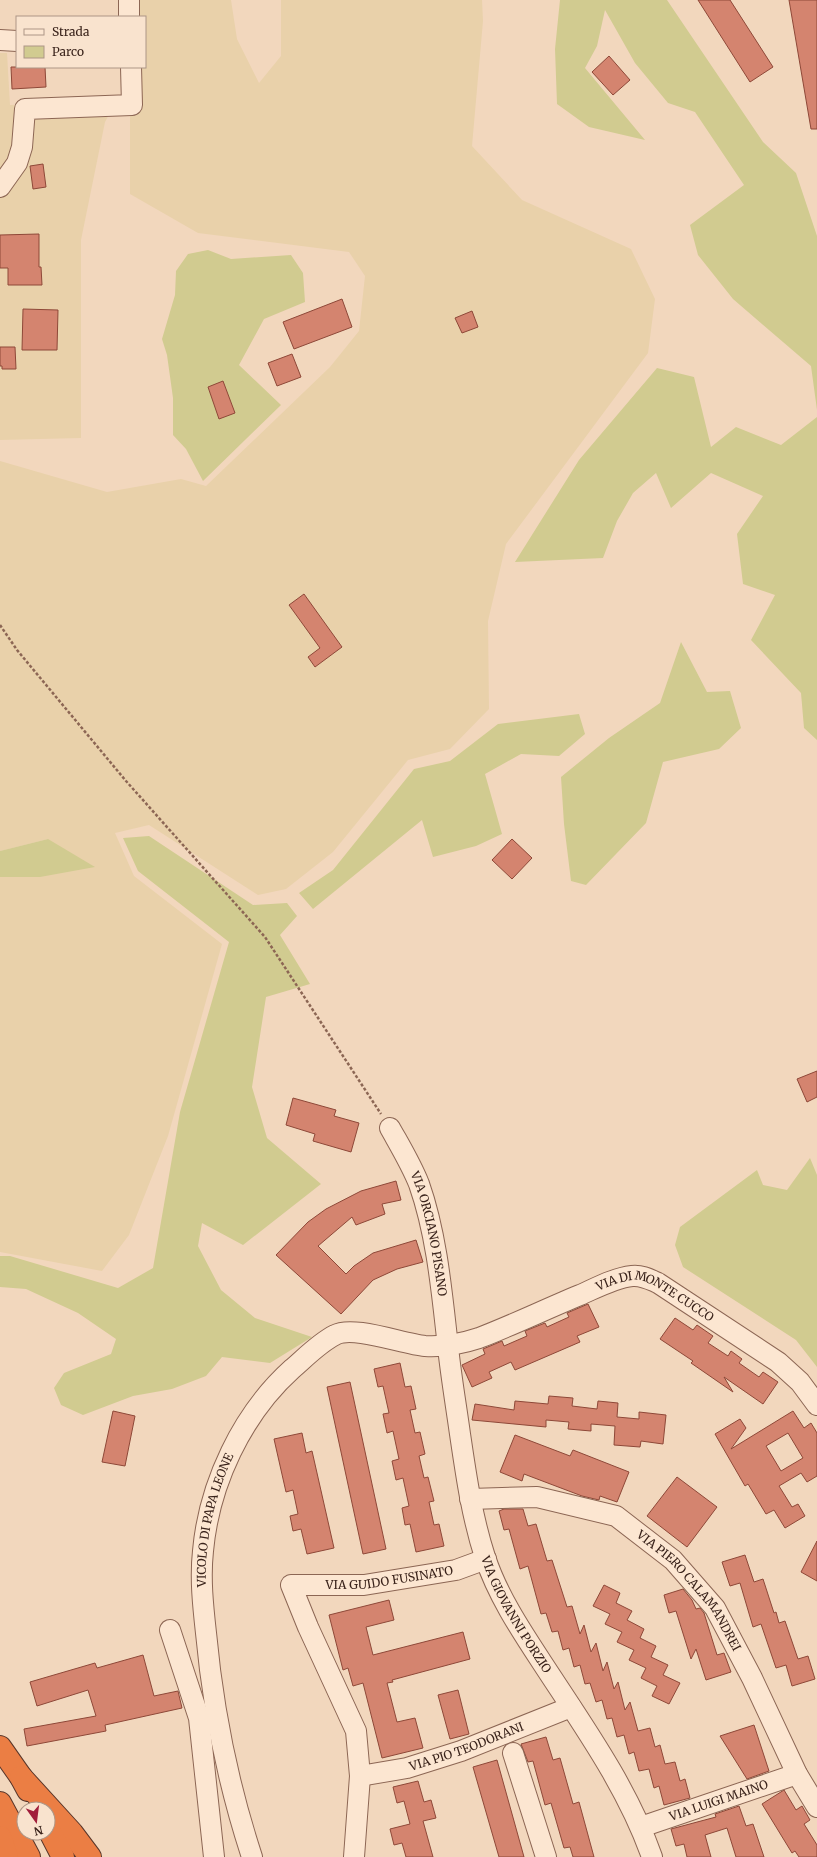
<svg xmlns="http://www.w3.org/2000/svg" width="817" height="1857" font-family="Merriweather,serif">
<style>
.farmland{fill:#e9d1aa;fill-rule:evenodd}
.green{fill:#d1cb90}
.building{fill:#d4846f;stroke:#8e4838;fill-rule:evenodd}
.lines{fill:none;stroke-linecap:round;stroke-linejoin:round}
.minor-casing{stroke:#8c6654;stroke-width:22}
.highway-casing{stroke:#59362a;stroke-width:24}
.path{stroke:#8c6654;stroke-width:2.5;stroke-dasharray:3 2;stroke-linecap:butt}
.minor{stroke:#fce6d1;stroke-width:20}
.highway{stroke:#eb7e44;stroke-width:22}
.labels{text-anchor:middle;stroke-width:4;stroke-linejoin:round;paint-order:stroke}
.street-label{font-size:12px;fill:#3a231b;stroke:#f9e3ce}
</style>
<rect width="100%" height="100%" fill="#f2d7bd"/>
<g class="farmland">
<path d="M 130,0 L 231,0 L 237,39 L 259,83 L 281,56 L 281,0 L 482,0 L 483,21 L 472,146 L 522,200 L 631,249 L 655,299 L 648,353 L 506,544 L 488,621 L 489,709 L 450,749 L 408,760 L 333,852 L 286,889 L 258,895 L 149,825 L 115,833 L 134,876 L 222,944 L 168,1136 L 129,1235 L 102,1271 L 0,1252 L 0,877 L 40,877 L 48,839 L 0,851 L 0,461 L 107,492 L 181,479 L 206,486 L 330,367 L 359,331 L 365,276 L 349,252 L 198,233 L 130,194 L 130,67 L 145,67 L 145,17 L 130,17 ZM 304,594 L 342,647 L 315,667 L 308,657 L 320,648 L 289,605 Z"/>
<path d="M 0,53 L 7,53 L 10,105 L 116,101 L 105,122 L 81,240 L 81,438 L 0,440 Z"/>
</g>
<g class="green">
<path d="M 560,0 L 667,0 L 763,142 L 796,173 L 817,236 L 817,410 L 811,366 L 733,299 L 698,255 L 690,225 L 744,185 L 695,112 L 668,103 L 635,63 L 605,10 L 597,46 L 585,68 L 645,140 L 589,127 L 557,104 L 555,49 Z"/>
<path d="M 208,250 L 231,259 L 291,255 L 303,273 L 305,302 L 264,319 L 239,365 L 281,405 L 203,481 L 186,449 L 173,435 L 173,398 L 167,355 L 162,339 L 175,295 L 176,271 L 188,254 Z"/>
<path d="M 657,368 L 694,377 L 711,447 L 736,427 L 781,445 L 817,417 L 817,740 L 804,728 L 801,693 L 751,640 L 775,595 L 743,584 L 737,534 L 763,496 L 711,473 L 671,508 L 656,473 L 633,493 L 617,521 L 603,558 L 515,562 L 579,460 Z"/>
<path d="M 681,642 L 707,692 L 730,691 L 741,728 L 719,749 L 663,762 L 646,823 L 586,885 L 571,881 L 564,824 L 561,777 L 609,738 L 660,703 Z"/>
<path d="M 579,714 L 585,734 L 559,756 L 521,754 L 485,774 L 502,834 L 476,846 L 433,857 L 422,820 L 313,909 L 299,893 L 333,870 L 414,769 L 450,761 L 498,724 Z"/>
<path d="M 149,836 L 253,905 L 287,903 L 297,916 L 280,935 L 310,984 L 266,997 L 252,1087 L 267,1138 L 321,1184 L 243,1245 L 202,1223 L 198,1246 L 221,1290 L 255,1318 L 312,1337 L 270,1363 L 222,1357 L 206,1376 L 172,1389 L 133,1396 L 83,1415 L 61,1405 L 54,1388 L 64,1373 L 111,1354 L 116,1339 L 78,1313 L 26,1289 L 0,1287 L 0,1256 L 10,1256 L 118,1288 L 153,1268 L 180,1112 L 229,942 L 138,871 L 123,838 Z"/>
<path d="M 48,839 L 95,867 L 40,877 L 0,877 L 0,851 Z"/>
<path d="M 810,1158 L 817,1175 L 817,1367 L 796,1340 L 683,1267 L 675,1245 L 680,1227 L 757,1170 L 763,1185 L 787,1190 Z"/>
</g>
<g class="building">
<path d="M 698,0 L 730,0 L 773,67 L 750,82 Z"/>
<path d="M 789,0 L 817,0 L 817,129 L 811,129 Z"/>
<path d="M 609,56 L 630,80 L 613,95 L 592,72 Z"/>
<path d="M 11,67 L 45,67 L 46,87 L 12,89 Z"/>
<path d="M 43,164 L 46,187 L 33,189 L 30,166 Z"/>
<path d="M 39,234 L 39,267 L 41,267 L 42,285 L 8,285 L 8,268 L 0,268 L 0,235 Z"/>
<path d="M 342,299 L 352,327 L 294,349 L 283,322 Z"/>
<path d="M 23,309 L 58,310 L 57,350 L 22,350 Z"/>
<path d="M 472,311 L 478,327 L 462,333 L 455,318 Z"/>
<path d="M 0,347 L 15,347 L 16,369 L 2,369 L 2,366 L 0,366 Z"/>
<path d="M 292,354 L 301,377 L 277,386 L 268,363 Z"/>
<path d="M 223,381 L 235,413 L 219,419 L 208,387 Z"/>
<path d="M 304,594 L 342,647 L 315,667 L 308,657 L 320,648 L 289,605 Z"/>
<path d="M 512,839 L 532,858 L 512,879 L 492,860 Z"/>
<path d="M 817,1071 L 817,1097 L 807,1102 L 797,1079 Z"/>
<path d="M 293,1098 L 336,1110 L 334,1116 L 359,1123 L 351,1152 L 313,1141 L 315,1134 L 286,1125 Z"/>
<path d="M 396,1181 L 401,1200 L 382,1204 L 385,1214 L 356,1225 L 352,1217 L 318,1246 L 346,1274 L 354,1266 L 373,1253 L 416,1240 L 423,1262 L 397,1269 L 373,1280 L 341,1314 L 276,1255 L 308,1222 L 326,1209 L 361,1191 Z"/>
<path d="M 588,1304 L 599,1327 L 577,1336 L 580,1342 L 515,1370 L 511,1362 L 489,1372 L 492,1378 L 472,1387 L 462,1365 L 485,1354 L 483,1349 L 502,1341 L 504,1346 L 527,1336 L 525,1331 L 545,1323 L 547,1327 L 569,1317 L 567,1313 Z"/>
<path d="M 675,1318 L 693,1330 L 697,1325 L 713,1336 L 708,1343 L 728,1356 L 731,1351 L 742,1359 L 739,1363 L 759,1377 L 763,1372 L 778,1382 L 763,1404 L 724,1377 L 733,1392 L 691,1363 L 693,1361 L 660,1339 Z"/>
<path d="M 400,1363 L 405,1387 L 411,1386 L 416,1409 L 410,1410 L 415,1433 L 420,1432 L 425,1454 L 419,1456 L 424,1478 L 428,1477 L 434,1501 L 429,1502 L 434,1525 L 439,1524 L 444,1546 L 416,1552 L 410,1524 L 405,1525 L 402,1508 L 409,1506 L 403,1478 L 396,1480 L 392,1461 L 399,1459 L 393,1431 L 387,1433 L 383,1414 L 389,1413 L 383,1386 L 378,1387 L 374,1369 Z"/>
<path d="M 350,1382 L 386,1549 L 363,1554 L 327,1387 Z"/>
<path d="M 549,1396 L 573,1398 L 572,1406 L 597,1409 L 598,1401 L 618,1403 L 617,1417 L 639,1419 L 639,1412 L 666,1415 L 663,1444 L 641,1441 L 640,1447 L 614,1445 L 615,1426 L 591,1424 L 591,1431 L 568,1429 L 569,1422 L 546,1420 L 546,1427 L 472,1420 L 475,1404 L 514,1410 L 515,1401 L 548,1404 Z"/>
<path d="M 113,1411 L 135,1416 L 125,1466 L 102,1462 Z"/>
<path d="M 793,1411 L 804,1428 L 811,1423 L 817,1433 L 817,1476 L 807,1482 L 801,1473 L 779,1486 L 792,1507 L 798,1504 L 805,1516 L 785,1528 L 774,1510 L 766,1514 L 748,1484 L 745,1486 L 715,1434 L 740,1419 L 746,1428 L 731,1449 ZM 788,1433 L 803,1458 L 781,1471 L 766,1446 Z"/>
<path d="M 302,1433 L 306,1453 L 312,1451 L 334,1548 L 307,1554 L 301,1529 L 293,1531 L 290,1516 L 298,1514 L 293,1490 L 286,1492 L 274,1439 Z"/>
<path d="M 515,1435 L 570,1456 L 573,1450 L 629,1472 L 617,1502 L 600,1496 L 599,1500 L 582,1496 L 524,1474 L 522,1481 L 500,1472 Z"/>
<path d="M 677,1477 L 717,1507 L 687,1547 L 647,1516 Z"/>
<path d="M 504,1509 L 523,1509 L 528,1526 L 536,1524 L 547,1561 L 552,1560 L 567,1607 L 572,1606 L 580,1634 L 584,1625 L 591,1652 L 596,1643 L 603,1671 L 607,1662 L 614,1689 L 618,1682 L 625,1710 L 630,1702 L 638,1731 L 650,1728 L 655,1747 L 660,1745 L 665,1764 L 675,1762 L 680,1781 L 685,1779 L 690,1798 L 664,1805 L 659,1786 L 654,1788 L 649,1769 L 639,1771 L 634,1752 L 629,1754 L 624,1735 L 617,1737 L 612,1718 L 607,1719 L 602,1700 L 596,1702 L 590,1683 L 585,1684 L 580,1665 L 574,1667 L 569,1648 L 563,1650 L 558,1631 L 552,1632 L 546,1613 L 541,1614 L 528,1566 L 520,1569 L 509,1529 L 504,1530 L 499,1511 Z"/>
<path d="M 817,1541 L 817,1581 L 801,1572 Z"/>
<path d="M 745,1555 L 754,1582 L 763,1579 L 774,1613 L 776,1612 L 779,1623 L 785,1621 L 798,1659 L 808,1656 L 815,1679 L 792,1686 L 786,1665 L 776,1668 L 761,1624 L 753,1627 L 740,1583 L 730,1586 L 722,1562 Z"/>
<path d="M 604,1585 L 620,1593 L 616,1603 L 632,1611 L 627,1620 L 644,1629 L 640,1638 L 656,1646 L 651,1657 L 668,1665 L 663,1675 L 680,1683 L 669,1704 L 652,1696 L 657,1686 L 641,1678 L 646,1668 L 629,1660 L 634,1650 L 617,1642 L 622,1632 L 605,1624 L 610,1614 L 593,1606 Z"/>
<path d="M 683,1589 L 692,1600 L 696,1609 L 700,1608 L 704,1613 L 717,1655 L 724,1653 L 731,1672 L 706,1680 L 696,1649 L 691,1659 L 676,1611 L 669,1613 L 664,1595 Z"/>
<path d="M 389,1600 L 394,1620 L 366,1627 L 373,1655 L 463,1632 L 470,1659 L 392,1680 L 393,1682 L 387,1683 L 397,1722 L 415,1718 L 423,1748 L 382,1758 L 363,1683 L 353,1686 L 348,1668 L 343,1670 L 329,1615 Z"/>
<path d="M 143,1655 L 154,1696 L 178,1691 L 182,1708 L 105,1725 L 106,1731 L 27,1746 L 24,1729 L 96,1716 L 88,1690 L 37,1706 L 30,1682 L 95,1663 L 97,1668 Z"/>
<path d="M 458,1690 L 469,1734 L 450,1739 L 438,1695 Z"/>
<path d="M 754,1725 L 769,1771 L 747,1779 L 720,1736 Z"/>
<path d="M 546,1737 L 553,1760 L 560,1758 L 573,1804 L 579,1802 L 594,1857 L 573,1857 L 570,1847 L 564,1848 L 551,1803 L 545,1805 L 533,1761 L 528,1762 L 521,1744 Z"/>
<path d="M 497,1760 L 524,1857 L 499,1857 L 473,1767 Z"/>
<path d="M 418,1781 L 424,1802 L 431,1800 L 436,1818 L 423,1821 L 433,1857 L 406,1857 L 402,1843 L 394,1845 L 390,1829 L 410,1824 L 404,1801 L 397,1803 L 393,1787 Z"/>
<path d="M 784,1790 L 796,1810 L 802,1806 L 810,1820 L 804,1824 L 817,1845 L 817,1857 L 799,1857 L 795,1851 L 792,1853 L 762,1804 Z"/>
<path d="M 739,1806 L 746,1826 L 753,1824 L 764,1857 L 736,1857 L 727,1828 L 705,1835 L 711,1857 L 687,1857 L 684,1844 L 676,1846 L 671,1829 L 716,1817 L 715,1814 Z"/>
</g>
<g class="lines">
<defs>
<g id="minor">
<path d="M 129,17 L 129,0"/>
<path d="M 0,40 L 17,41"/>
<path d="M 0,187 L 17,163 L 22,147 L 25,109 L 132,105 L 131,67"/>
<path id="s1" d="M 390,1128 C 400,1146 411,1164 419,1184 C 437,1235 442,1294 448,1347 C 451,1376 456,1405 460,1434 C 466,1475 472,1517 485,1557 C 497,1594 520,1629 541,1661 C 582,1724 627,1786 652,1857"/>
<path id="s2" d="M 470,1499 L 537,1497 L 616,1516 L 673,1560 L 715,1608 L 752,1678 L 797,1774 L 817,1807"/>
<path d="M 170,1630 L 199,1718 L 214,1857"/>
<path d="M 513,1753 L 546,1857"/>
<path id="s3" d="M 360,1776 L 407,1768 L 461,1751 L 571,1707"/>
<path id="s4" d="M 641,1827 L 797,1774"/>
<path id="s5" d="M 252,1857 C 228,1784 213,1709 206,1633 C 203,1606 200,1578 203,1551 C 209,1484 242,1414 292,1369 C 305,1358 319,1343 335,1335 C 353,1325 403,1344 425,1346 C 444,1347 461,1344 479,1338 C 513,1325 546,1309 580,1295 C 596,1288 614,1278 632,1276 C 642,1275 649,1279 658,1283 L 778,1362 L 800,1382 L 817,1405"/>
<path id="s6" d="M 354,1857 L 360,1776 L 356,1731 L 308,1627 L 291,1585 L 364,1585 L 456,1570 L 486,1559"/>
</g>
<g id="highway">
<path d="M 0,1747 L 21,1777 L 28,1790"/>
<path d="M 21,1777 L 72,1833 L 90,1857"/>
<path d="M 0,1803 L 29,1857"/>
<path d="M 48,1828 L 63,1857"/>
<path d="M 0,1837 L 7,1857"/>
</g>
</defs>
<use href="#minor" class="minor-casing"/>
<use href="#highway" class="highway-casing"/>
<path class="path" d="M 0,625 L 17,650 L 126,781 L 265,937 L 381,1114"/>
<use href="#minor" class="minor"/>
<use href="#highway" class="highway"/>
</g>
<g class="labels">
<g class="street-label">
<text dy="4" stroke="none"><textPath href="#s1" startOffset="114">VIA ORCIANO PISANO</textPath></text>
<text dy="4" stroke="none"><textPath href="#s5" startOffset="913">VIA DI MONTE CUCCO</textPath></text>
<text dy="4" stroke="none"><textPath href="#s5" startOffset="344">VICOLO DI PAPA LEONE</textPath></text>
<text dy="4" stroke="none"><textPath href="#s6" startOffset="385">VIA GUIDO FUSINATO</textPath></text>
<text dy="4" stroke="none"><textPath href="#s2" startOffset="254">VIA PIERO CALAMANDREI</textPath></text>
<text dy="4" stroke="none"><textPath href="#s1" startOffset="508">VIA GIOVANNI PORZIO</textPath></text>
<text dy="4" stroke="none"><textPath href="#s3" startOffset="111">VIA PIO TEODORANI</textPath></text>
<text dy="4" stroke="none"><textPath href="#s4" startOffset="82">VIA LUIGI MAINO</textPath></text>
</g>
</g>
<rect x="16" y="16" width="130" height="52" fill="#f9e3ce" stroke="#ad9686"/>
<rect x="24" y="29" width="20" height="6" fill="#fce6d1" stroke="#ad9686"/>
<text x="52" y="36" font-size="12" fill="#3a231b">Strada</text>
<rect x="24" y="46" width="20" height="12" fill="#d1cb90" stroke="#ad9686"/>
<text x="52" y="56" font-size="12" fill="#3a231b">Parco</text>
<g transform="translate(36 1821) rotate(166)"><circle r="19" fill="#f9e3ce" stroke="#ad9686"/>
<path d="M0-3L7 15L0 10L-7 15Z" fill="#a11e3b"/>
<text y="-6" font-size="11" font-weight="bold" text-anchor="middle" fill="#3a231b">N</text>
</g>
</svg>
